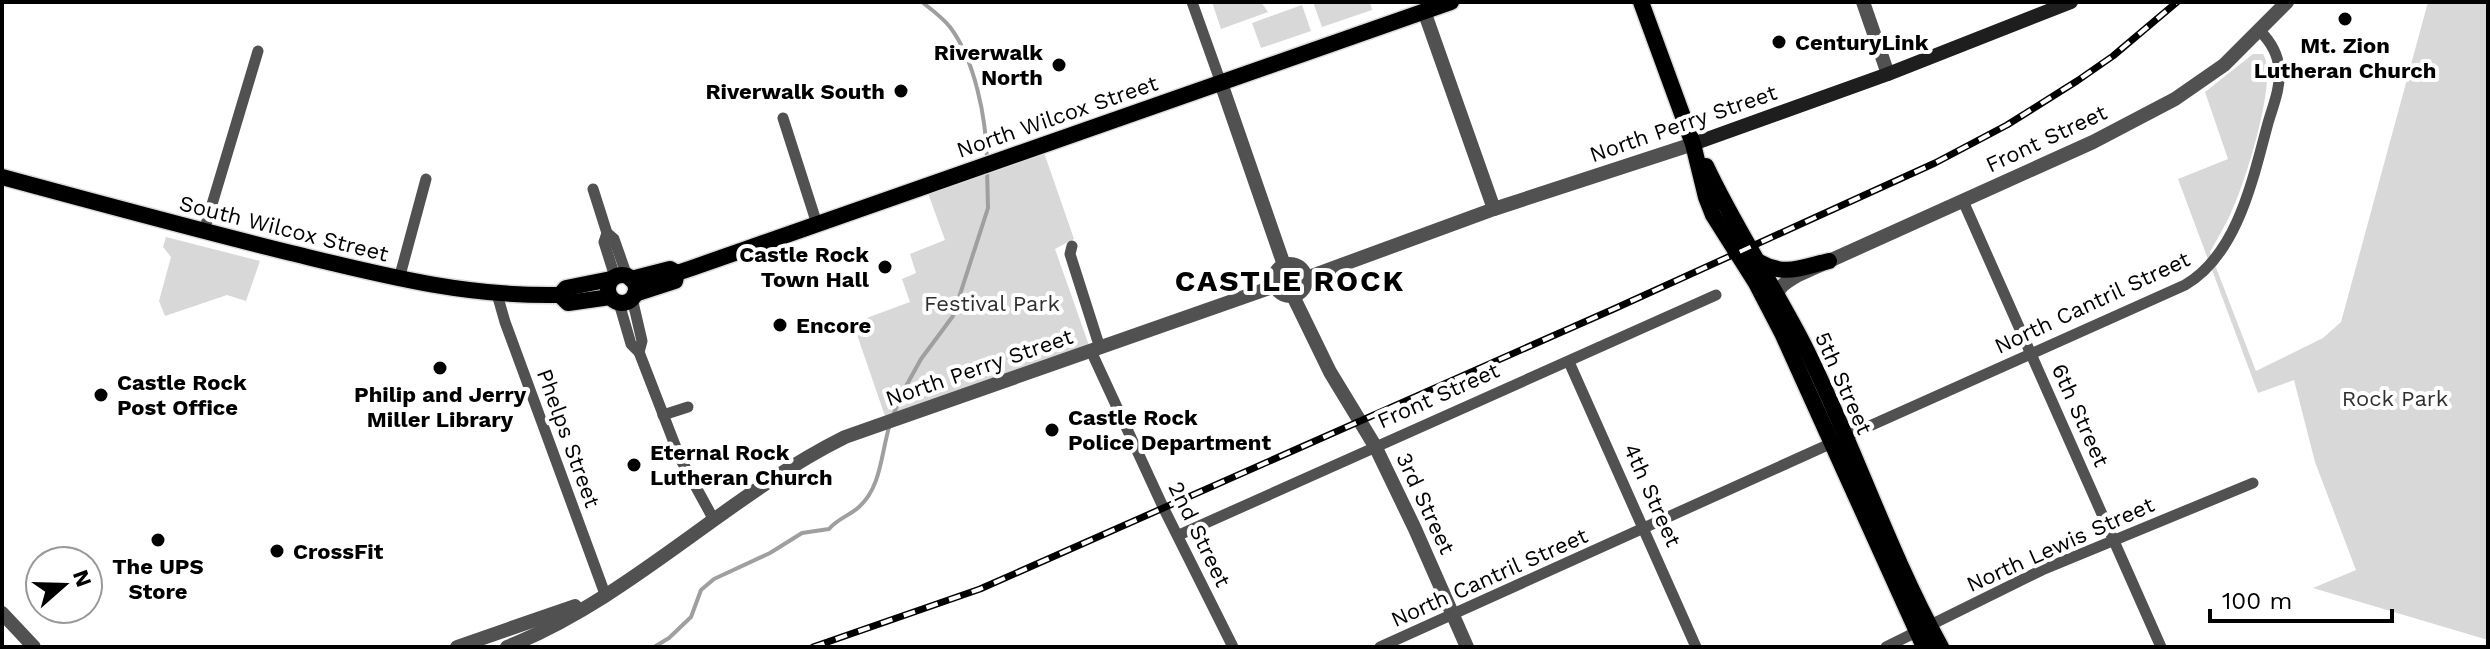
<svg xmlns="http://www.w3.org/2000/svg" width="2490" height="649" font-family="'Work Sans',sans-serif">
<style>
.green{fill:#d8d8d8}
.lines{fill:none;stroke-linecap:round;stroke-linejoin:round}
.stream{stroke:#9f9f9f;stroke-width:4}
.primary-casing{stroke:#dbdbdb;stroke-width:19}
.minor{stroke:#515151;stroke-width:11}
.tertiary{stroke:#515151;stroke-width:14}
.secondary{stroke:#1e1e1e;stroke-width:14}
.primary{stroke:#000;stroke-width:16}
.rail-casing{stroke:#000;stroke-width:7}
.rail{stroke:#fff;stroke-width:4;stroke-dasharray:12;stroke-linecap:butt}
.poi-dot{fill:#000;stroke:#fff;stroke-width:3}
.labels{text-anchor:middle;stroke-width:8;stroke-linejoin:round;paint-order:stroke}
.poi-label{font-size:22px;font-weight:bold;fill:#000;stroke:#fff;text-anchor:start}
.street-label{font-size:22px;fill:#000;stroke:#fff}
.park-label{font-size:22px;fill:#2f2f2f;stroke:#fff}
.district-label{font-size:30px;font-weight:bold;letter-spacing:2px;fill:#000;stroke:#fff}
</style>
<rect width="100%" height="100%" fill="#fff"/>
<g class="green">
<path d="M 1212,2 L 1261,2 L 1268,12 L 1221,29 Z"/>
<path d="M 1313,2 L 1370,2 L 1372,10 L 1322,27 Z"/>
<path d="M 2428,2 L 2488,2 L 2488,640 L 2313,588 L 2356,570 L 2315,462 L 2294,380 L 2258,393 L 2178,179 L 2228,159 L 2205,92 L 2253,54 L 2263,54 C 2279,78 2244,186 2231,213 C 2225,226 2217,239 2210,252 L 2256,371 L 2323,338 L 2341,322 Z"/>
<path d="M 1302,5 L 1311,31 L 1261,48 L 1252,23 Z"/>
<path d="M 1041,144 L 1074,239 L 1055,249 L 1091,351 L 887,422 L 853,323 L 910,302 L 902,279 L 916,273 L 910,254 L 945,240 L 925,185 Z"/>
<path d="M 166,237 L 260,261 L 246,301 L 227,295 L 165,316 L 159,301 L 171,257 L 163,247 Z"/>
</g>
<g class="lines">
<g class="stream">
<path d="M 922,2 C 932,10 942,17 950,27 C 975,60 986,118 987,159"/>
<path d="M 893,416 L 900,397 L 921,359 L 953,316 L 988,208 L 987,168"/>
<path d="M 654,647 L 669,638 L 691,617 L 701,590 L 714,579 L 770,553 L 802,533 L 829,529 C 837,519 849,516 859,507 C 882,486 881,452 890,424"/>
</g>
<defs>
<g id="primary">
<path d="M 1641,2 L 1693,144 L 1706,197 L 1713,215 L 1756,283 L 1782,333 L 1924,647"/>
<path d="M 1706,166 C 1735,228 1774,286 1805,347 C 1854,445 1888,551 1941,647"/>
<path d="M 2,177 C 98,203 194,229 291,253 C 382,275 465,297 560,295 L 566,288 L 611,279"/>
<path d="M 1759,262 C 1785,277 1802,267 1829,261"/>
<circle cx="622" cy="289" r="14"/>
<path d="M 631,279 L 670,269 L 677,273"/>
<path d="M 635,294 L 675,281 L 677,273 L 692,268 L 1451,2"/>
<path d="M 560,295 L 568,303 L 610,297"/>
</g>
</defs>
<use href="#primary" class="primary-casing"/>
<g class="minor">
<path d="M 1192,2 L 1221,83"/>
<path d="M 783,118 L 817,224"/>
<path d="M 593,189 L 607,233 L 614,239 L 627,276"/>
<path d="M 1963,201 L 2161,647"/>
<path d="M 204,231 L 258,51"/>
<path d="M 607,233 L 604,242 L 615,277"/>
<path d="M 1072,246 L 1070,254 L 1100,348"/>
<path d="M 399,279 L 426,179"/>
<path d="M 497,294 L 505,322 L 605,594"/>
<path d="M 632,298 L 642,341 L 639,352"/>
<path d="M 619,303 L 631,344 L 639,352 L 680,458 L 714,520"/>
<path d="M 1091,351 L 1164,509 L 1233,647"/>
<path d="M 1569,362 L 1696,647"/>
<path d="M 663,415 L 688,407"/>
<path d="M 1845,437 L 2185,285 C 2238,254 2253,178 2268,123 C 2273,106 2281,87 2279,69 C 2278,54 2270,41 2260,31"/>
<path d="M 1179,535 L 1716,295"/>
<path d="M 1380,647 L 1832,443"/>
<path d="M 1886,647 L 2042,570 L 2253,483"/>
</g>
<g class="tertiary">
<path d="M 1863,2 L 1888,74"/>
<path d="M 1424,11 L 1494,209"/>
<path d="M 1221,83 L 1284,265"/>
<circle cx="1290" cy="280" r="16"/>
<path d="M 1306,278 L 1494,209 L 1693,144"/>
<path d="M 1293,296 L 1330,372 L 1375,446 L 1415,529 L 1467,647"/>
<path d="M 1775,301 C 1777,287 1786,282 1798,275 L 2093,142 L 2175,99 L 2224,65 L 2287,2"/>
<path d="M 2,613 L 34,647"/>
<path d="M 457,647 L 575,606"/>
<path d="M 507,647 C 631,598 726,496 845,437 L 1275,286"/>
</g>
<path class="secondary" d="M 1693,144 L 1888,74 L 2071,2"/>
<use href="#primary" class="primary"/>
<defs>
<path id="rail" d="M 813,647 L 980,589 L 1616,308 L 1935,163 L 2007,125 L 2077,81 L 2113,56 L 2177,2"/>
</defs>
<use href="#rail" class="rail-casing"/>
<use href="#rail" class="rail"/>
</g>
<g class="poi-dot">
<circle cx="2345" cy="19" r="8"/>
<circle cx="1779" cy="42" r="8"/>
<circle cx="1059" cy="65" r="8"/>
<circle cx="901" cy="91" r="8"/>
<circle cx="885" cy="267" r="8"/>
<circle cx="780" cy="325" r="8"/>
<circle cx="440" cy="368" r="8"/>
<circle cx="101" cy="395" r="8"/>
<circle cx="1052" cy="430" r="8"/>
<circle cx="634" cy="465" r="8"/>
<circle cx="158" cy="540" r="8"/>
<circle cx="277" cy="551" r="8"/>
</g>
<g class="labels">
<g class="poi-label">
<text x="1795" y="50">CenturyLink</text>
<text x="2345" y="53" text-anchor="middle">Mt. Zion<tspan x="2345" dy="25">Lutheran Church</tspan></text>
<text x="1043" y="60" text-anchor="end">Riverwalk<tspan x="1043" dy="25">North</tspan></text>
<text x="885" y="99" text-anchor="end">Riverwalk South</text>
<text x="869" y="262" text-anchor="end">Castle Rock<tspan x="869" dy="25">Town Hall</tspan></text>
<text x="796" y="333">Encore</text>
<text x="117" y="390">Castle Rock<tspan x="117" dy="25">Post Office</tspan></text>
<text x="440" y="402" text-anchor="middle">Philip and Jerry<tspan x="440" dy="25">Miller Library</tspan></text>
<text x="1068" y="425">Castle Rock<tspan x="1068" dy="25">Police Department</tspan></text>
<text x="650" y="460">Eternal Rock<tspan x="650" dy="25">Lutheran Church</tspan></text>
<text x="293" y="559">CrossFit</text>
<text x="158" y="574" text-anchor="middle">The UPS<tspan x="158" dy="25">Store</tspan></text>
</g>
<g class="street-label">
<text transform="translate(1057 116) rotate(-19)" y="8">North Wilcox Street</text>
<text transform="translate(1683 123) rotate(-19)" y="8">North Perry Street</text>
<text transform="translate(2046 138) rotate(-25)" y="8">Front Street</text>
<text transform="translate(284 228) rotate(14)" y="8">South Wilcox Street</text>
<text transform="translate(2092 302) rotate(-25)" y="8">North Cantril Street</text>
<text transform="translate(979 367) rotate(-19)" y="8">North Perry Street</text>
<text transform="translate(1844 383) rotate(66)" y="8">5th Street</text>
<text transform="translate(1438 395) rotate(-24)" y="8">Front Street</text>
<text transform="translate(2081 415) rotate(66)" y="8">6th Street</text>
<text transform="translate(569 438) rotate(70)" y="8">Phelps Street</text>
<text transform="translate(1653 495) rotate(66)" y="8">4th Street</text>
<text transform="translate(1426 503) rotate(65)" y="8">3rd Street</text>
<text transform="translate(1200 534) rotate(64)" y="8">2nd Street</text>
<text transform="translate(2060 544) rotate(-24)" y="8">North Lewis Street</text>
<text transform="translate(1489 577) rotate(-24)" y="8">North Cantril Street</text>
</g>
<g class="park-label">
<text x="992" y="311">Festival Park</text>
<text x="2395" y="406">Rock Park</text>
</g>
<g class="district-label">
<text x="1290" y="291">CASTLE ROCK</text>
</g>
</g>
<rect width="2490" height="649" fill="none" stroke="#000000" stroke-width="8"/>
<g transform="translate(64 585) rotate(70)"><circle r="38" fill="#ffffff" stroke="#999999" stroke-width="2"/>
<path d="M0-6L14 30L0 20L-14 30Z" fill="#000000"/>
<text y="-12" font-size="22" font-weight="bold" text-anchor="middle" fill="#000000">N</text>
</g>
<path d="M2210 609v12h182v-12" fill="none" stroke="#000000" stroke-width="4"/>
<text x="2222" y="609" font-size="24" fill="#000000" stroke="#ffffff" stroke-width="6" paint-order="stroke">100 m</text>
</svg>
